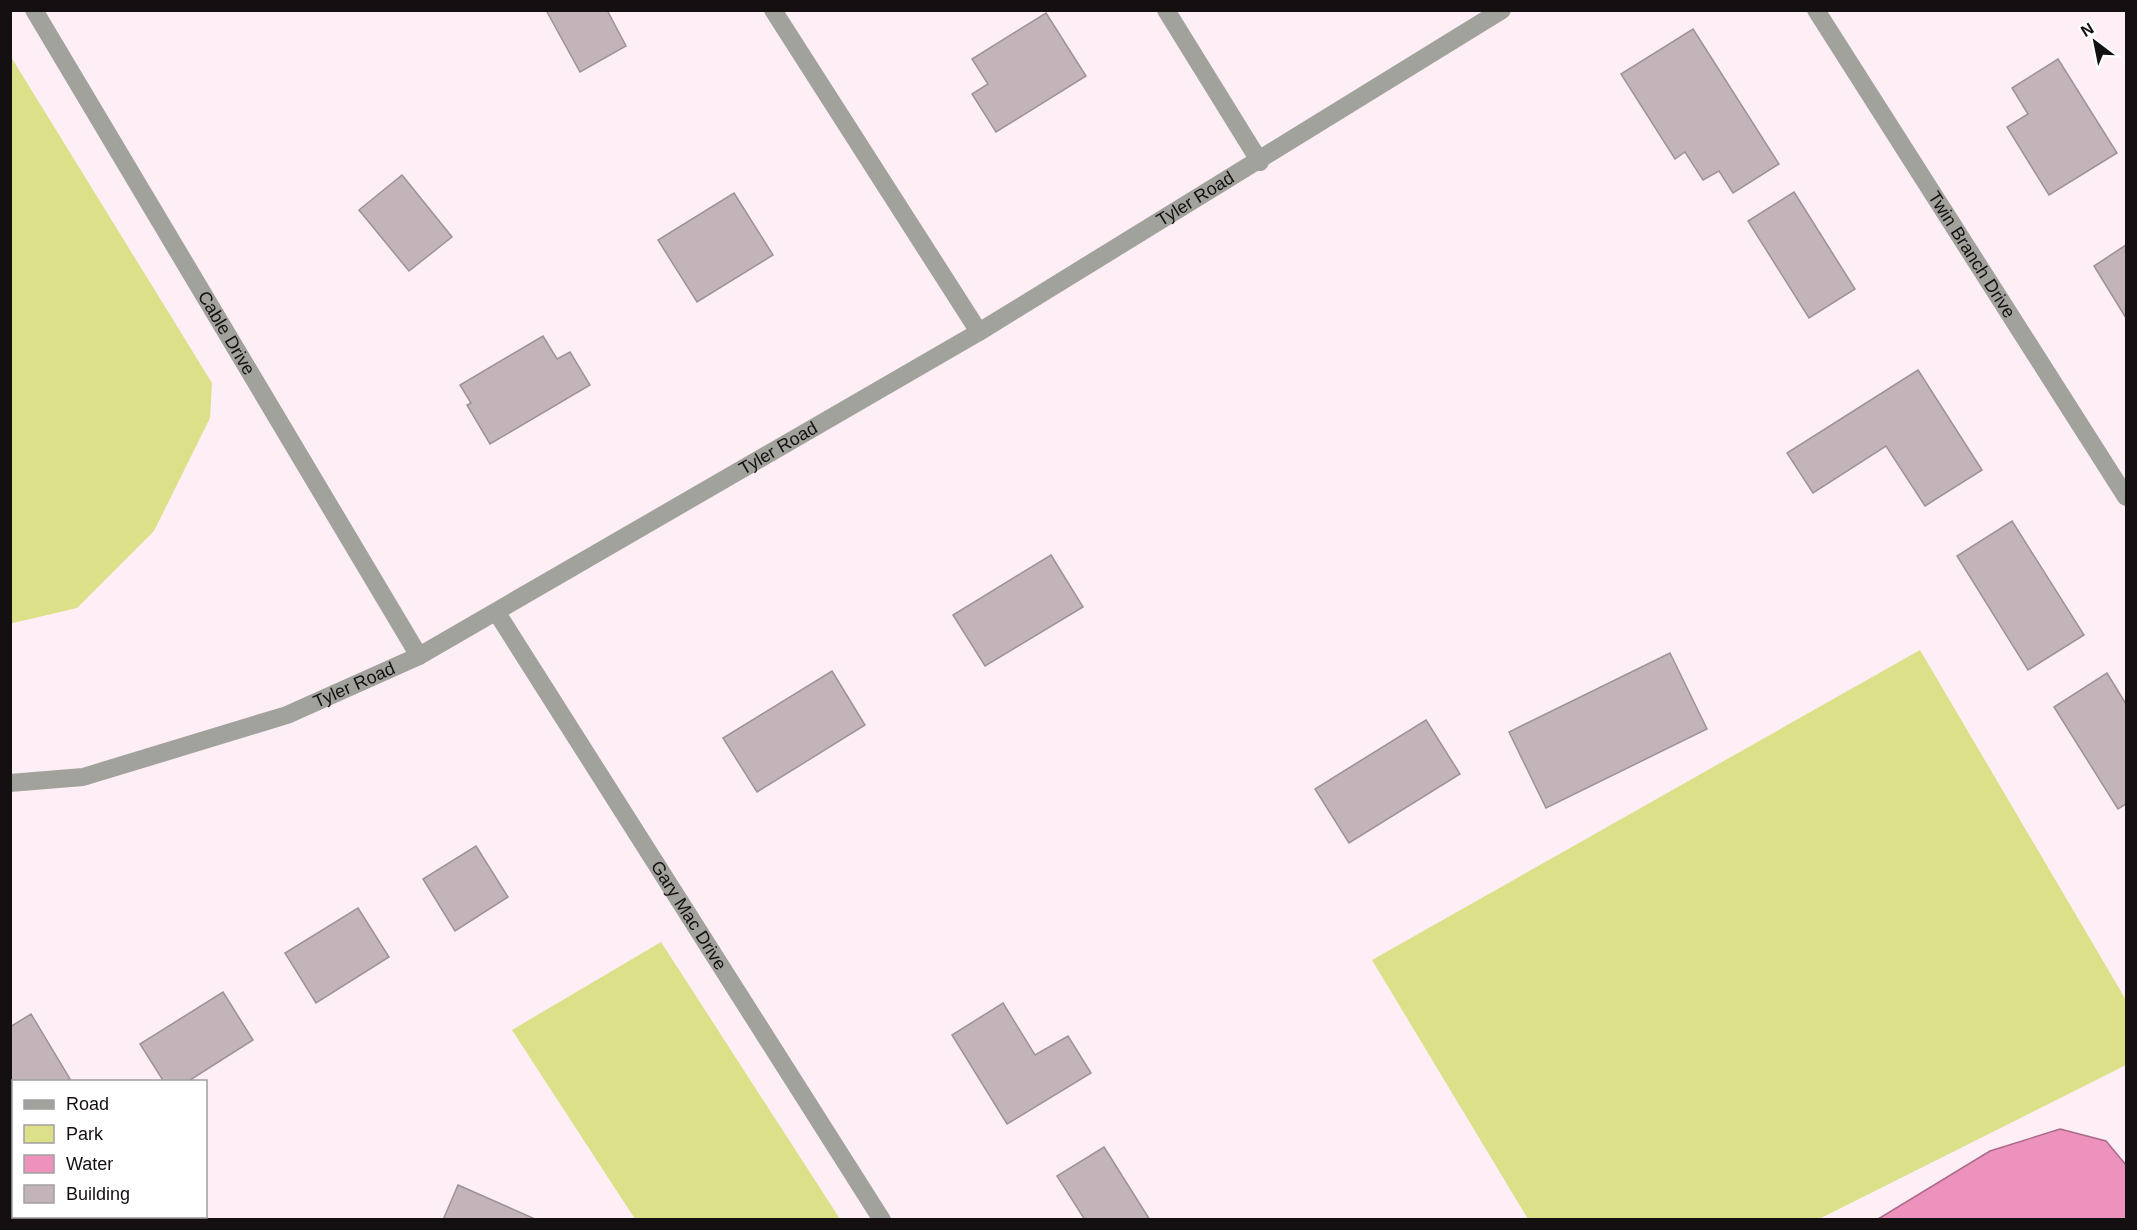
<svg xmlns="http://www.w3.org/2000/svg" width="2137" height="1230" font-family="Arial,sans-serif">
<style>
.green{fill:#dce089}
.water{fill:#ec92bd;stroke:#ab6b89;stroke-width:1.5}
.building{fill:#c3b4ba;stroke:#a09198;stroke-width:1.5}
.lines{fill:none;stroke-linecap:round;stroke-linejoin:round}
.minor{stroke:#a2a29c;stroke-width:18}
.labels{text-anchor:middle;stroke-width:5;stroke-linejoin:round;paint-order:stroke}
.street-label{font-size:18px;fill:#140f11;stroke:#fff}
</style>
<rect width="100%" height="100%" fill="#feeef5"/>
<g class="green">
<path d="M 11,57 L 212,383 L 210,418 L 154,531 L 77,608 L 13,623 L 10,623 Z"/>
<path d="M 1920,650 L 2126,1000 L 2126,1065 L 1819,1219 L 1528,1219 L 1372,960 Z"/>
<path d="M 661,942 L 840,1219 L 635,1219 L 512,1030 Z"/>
</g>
<path class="water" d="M 2060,1129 L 2106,1141 L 2126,1165 L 2126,1219 L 1878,1219 L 1990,1151 Z"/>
<g class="building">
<path d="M 546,10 L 607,10 L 626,46 L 580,72 Z"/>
<path d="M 1046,13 L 1086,76 L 996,132 L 972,94 L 988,84 L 972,59 Z"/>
<path d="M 1693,29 L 1779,164 L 1733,193 L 1719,171 L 1703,180 L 1685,152 L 1675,159 L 1621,74 Z"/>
<path d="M 2058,59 L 2117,153 L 2049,195 L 2007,127 L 2028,114 L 2012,88 Z"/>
<path d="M 402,175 L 452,237 L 409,271 L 359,210 Z"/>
<path d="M 1794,192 L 1855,289 L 1809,318 L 1748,221 Z"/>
<path d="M 734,193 L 773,255 L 697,302 L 658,240 Z"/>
<path d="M 2126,245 L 2126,318 L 2094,266 Z"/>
<path d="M 543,336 L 557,359 L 570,352 L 590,385 L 490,444 L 467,405 L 471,403 L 460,385 Z"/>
<path d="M 1918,370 L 1982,470 L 1925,506 L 1886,446 L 1813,493 L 1787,453 Z"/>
<path d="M 2012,521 L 2084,635 L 2028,670 L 1957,556 Z"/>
<path d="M 1051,555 L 1083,607 L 985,666 L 953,615 Z"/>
<path d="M 1670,653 L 1707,729 L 1546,808 L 1509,732 Z"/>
<path d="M 832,671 L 865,725 L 757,792 L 723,738 Z"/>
<path d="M 2107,673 L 2126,704 L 2126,804 L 2118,809 L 2054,707 Z"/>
<path d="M 1426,720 L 1460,774 L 1349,843 L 1315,789 Z"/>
<path d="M 476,846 L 508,897 L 455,931 L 423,879 Z"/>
<path d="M 358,908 L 389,957 L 316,1003 L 285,953 Z"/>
<path d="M 223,992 L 253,1040 L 187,1082 L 164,1082 L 140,1044 Z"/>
<path d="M 1003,1003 L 1035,1055 L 1068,1036 L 1091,1073 L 1007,1124 L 952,1035 Z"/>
<path d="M 31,1014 L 70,1079 L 65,1082 L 14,1082 L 14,1113 L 10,1115 L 10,1027 Z"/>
<path d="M 1104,1147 L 1150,1220 L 1085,1220 L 1057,1176 Z"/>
<path d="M 458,1185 L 533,1218 L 532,1220 L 443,1220 Z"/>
</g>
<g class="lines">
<g class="minor">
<path id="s1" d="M 34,10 L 419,656"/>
<path d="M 773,10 L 979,332"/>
<path d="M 1166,10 L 1260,162"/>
<path id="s2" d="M 1816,10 L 2126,497"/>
<path id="s3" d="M 497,613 L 882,1220"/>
<path id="s4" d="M 10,783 L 83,777 L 287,715 L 419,656 L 979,332 L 1502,10"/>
</g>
</g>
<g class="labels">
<g class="street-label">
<text dy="6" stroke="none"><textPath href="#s4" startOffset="1332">Tyler Road</textPath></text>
<text dy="6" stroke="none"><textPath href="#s2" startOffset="290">Twin Branch Drive</textPath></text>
<text dy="6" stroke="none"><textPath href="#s1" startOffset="376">Cable Drive</textPath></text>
<text dy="6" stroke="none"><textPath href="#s4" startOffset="846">Tyler Road</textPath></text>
<text dy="6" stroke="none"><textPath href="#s4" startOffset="360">Tyler Road</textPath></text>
<text dy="6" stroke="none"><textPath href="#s3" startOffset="358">Gary Mac Drive</textPath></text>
</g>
</g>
<rect width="2137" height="1230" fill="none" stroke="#140f11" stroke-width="24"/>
<rect x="12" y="1080" width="195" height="138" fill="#ffffff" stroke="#a19fa0" stroke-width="1.5"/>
<rect x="24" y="1100" width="30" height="9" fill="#a2a29c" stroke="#a19fa0" stroke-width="1.5"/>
<text x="66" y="1110" font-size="18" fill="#140f11">Road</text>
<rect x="24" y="1125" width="30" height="18" fill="#dce089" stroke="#a19fa0" stroke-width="1.5"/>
<text x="66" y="1140" font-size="18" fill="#140f11">Park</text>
<rect x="24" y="1155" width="30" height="18" fill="#ec92bd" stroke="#a19fa0" stroke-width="1.5"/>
<text x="66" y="1170" font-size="18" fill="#140f11">Water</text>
<rect x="24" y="1185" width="30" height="18" fill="#c3b4ba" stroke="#a19fa0" stroke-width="1.5"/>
<text x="66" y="1200" font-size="18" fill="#140f11">Building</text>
<g transform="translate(2095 42) rotate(328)" stroke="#ffffff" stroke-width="4.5" paint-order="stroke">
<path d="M0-4.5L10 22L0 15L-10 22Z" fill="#140f11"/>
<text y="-9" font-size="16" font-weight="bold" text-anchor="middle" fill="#140f11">N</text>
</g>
</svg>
